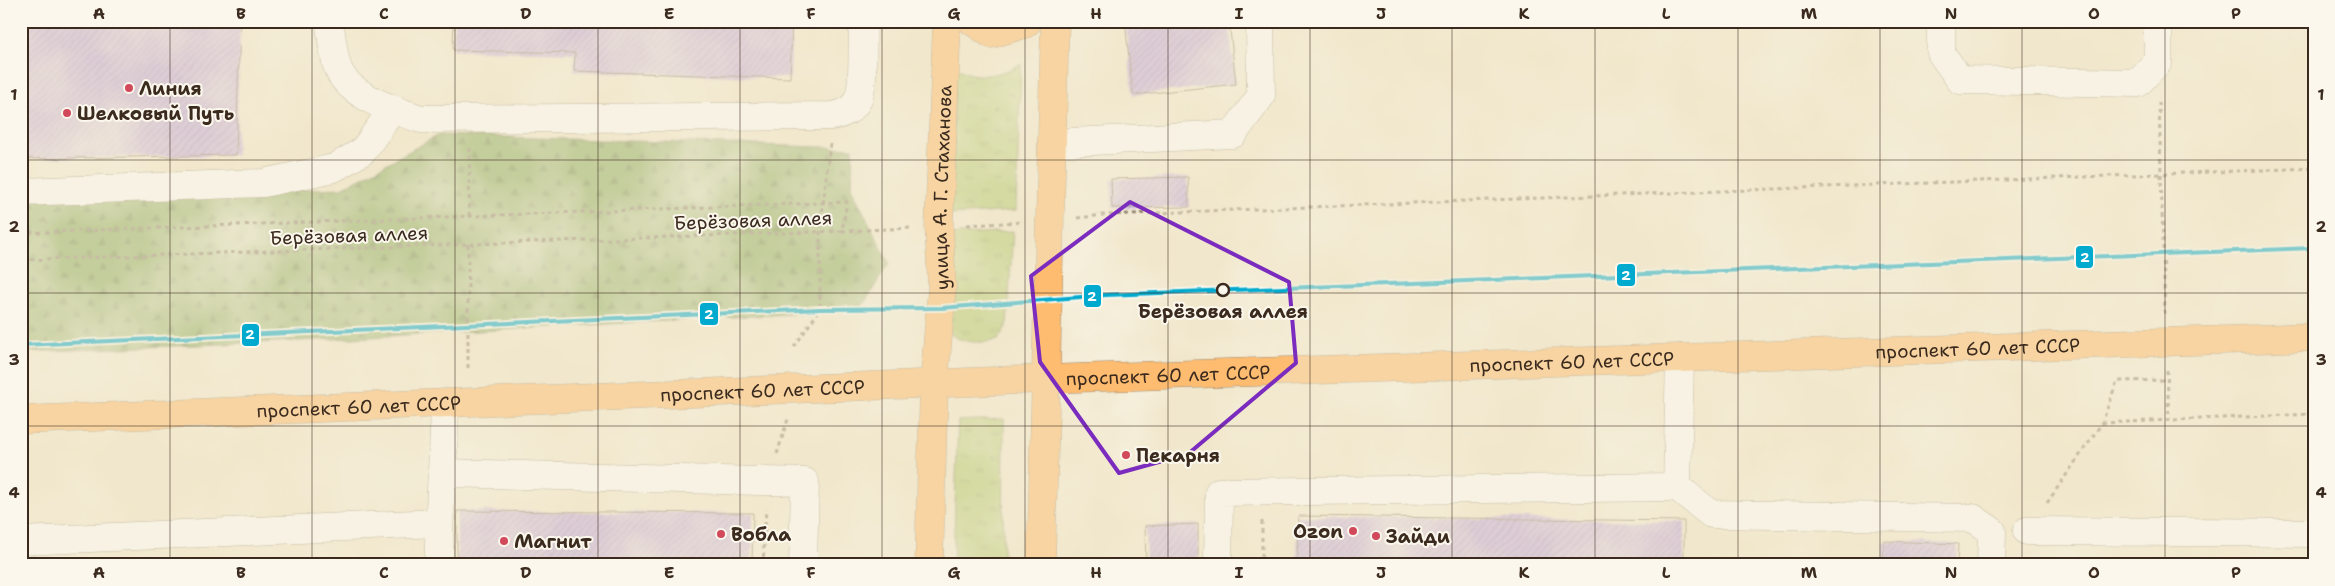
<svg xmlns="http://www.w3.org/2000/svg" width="2335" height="586" font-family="'Shantell Sans',sans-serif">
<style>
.grass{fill:url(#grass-tufts);stroke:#787a46}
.forest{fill:url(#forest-firs);stroke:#656c40}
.building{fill:url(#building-hatch)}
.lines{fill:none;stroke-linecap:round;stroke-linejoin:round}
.minor-casing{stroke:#968875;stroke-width:29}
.major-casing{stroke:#968875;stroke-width:29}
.path{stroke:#968875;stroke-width:3;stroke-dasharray:4 4;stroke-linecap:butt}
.minor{stroke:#fff;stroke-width:28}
.major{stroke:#febc70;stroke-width:28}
.tram-1-casing{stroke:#fbf7ec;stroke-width:8}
.tram-1{stroke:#00a9ce;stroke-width:4}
.marked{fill:none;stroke:#7b2cbf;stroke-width:4;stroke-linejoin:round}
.grid{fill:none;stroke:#3b2a1e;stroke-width:1;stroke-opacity:0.55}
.poi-dot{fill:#d1495b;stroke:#fbf7ec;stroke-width:2}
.stop-dot{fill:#fbf7ec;stroke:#3b2a1e;stroke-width:2.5}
.labels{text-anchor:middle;stroke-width:4;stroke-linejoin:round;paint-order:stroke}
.poi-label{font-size:19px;font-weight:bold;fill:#3b2a1e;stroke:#fbf7ec;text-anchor:start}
.street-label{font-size:19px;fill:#3b2a1e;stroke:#fbf7ec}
.stop-label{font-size:19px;font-weight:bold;fill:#3b2a1e;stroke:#fbf7ec}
.line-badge{stroke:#fbf7ec;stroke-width:2}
.badge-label{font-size:14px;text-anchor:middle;font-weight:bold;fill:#fff}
.neatline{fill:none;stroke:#3b2a1e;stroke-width:2}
.grid-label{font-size:16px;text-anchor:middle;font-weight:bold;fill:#3b2a1e}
</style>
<defs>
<pattern id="grass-tufts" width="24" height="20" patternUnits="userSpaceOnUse" patternTransform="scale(1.25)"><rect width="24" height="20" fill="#b4ca6f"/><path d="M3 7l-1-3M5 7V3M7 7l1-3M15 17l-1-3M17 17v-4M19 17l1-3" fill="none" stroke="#94a45b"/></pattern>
<pattern id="forest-firs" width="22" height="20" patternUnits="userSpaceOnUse" patternTransform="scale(1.25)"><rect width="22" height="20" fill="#8fae62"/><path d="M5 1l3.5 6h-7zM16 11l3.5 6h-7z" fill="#768e50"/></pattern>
<pattern id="building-hatch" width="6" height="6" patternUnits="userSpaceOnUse" patternTransform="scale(1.25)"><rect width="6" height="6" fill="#c7aee4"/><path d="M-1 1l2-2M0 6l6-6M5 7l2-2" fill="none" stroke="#a38eb8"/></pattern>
</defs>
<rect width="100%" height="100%" fill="#fbf7ec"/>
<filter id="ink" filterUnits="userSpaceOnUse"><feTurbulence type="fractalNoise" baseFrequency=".02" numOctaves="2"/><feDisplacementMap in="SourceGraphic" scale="10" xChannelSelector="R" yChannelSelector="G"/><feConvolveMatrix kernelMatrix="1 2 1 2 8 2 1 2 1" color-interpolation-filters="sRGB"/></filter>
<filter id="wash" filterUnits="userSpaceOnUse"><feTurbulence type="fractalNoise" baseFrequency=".0096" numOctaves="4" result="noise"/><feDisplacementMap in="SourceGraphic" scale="20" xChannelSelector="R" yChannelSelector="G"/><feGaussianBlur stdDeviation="1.12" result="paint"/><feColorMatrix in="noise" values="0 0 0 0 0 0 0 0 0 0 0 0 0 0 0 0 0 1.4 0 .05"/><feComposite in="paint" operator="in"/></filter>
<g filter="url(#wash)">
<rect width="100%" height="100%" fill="#f1e7cc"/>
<g class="grass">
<path d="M 1021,64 L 1016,211 L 950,215 L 955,66 C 975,82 1000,75 1021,64 Z"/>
<path d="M 1013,231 L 1007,325 L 998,340 C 982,343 965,344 950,334 L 947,235 Z"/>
<path d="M 1004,419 L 1003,565 L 953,565 L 958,421 Z"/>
</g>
<path class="forest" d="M 439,135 L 853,148 L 852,189 L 889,263 L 860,310 L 297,341 L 21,352 L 21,200 L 342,188 Z"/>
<g id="blocks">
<g class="building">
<path d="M 21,21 L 240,21 L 236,155 L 21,159 Z"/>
<path d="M 454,21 L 792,21 L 790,78 L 574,71 L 575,53 L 453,50 Z"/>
<path d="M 1125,21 L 1229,21 L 1236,84 L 1133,95 Z"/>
<path d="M 1188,177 L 1189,207 L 1112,208 L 1111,179 Z"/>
<path d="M 457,511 L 753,513 L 752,565 L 457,565 Z"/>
<path d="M 1298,516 L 1684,521 L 1684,565 L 1297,565 Z"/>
<path d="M 1198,524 L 1198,565 L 1146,565 L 1145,526 Z"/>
<path d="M 1884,541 L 1958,544 L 1957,565 L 1883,565 Z"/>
</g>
</g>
</g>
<g filter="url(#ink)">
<use href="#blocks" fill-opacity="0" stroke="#968875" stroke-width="1"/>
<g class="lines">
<defs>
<g id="minor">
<path d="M 329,21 C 332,35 333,59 339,71 C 351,97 396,111 421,119 L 832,116 C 845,114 855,109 859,96 C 864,84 862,37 863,21"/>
<path d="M 1941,21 L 1941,53 L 1960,80 L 2138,83 L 2158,62 L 2158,21"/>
<path d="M 1052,143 L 1233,134 L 1261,96 L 1260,21"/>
<path d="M 21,192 L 263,183 L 334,168 L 363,151 L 392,110"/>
<path d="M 1680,358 L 1677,487 L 1711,514 L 1973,518 L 1992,531 L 1991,565"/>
<path d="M 443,473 L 805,482 L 803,565"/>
<path d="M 2027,531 L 2314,533"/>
<path d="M 21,541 L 438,523"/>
<path d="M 439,565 C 438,511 444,457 445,403"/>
<path d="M 1218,565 L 1219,492 L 1677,487"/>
</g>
<g id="major">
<path d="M 972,21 L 991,34 L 1025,24 L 1028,21"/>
<path id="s1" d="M 21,420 L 1046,379 L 2314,337"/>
<path id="s2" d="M 929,565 L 934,384 L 942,288 L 939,226 L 947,21"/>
<path d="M 1041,565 L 1055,21"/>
</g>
</defs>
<use href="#minor" class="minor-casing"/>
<use href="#major" class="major-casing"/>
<g class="path">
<path d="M 2159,102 L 2165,316"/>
<path d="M 469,216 L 470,144"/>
<path d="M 1077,218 L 1104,215 L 2314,168"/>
<path d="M 967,225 L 1023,222"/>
<path d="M 842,231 L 911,228"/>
<path d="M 21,233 L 847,202 L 842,231 L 21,260"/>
<path d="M 794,347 L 820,309 L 820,232 L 830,144"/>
<path d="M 468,368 L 468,244"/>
<path d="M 2167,370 L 2169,420"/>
<path d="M 2102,423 L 2314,414"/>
<path d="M 777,454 L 788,419"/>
<path d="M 2047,503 L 2102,423 L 2117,381 L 2168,380"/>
<path d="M 763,565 L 766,509"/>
<path d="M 1262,565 L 1262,518"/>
</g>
<use href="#minor" class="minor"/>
<use href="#major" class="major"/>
<defs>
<path id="tram-1" d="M 21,345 L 820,309 L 941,308 L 1106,295 L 2314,248"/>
</defs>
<use href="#tram-1" class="tram-1-casing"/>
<use href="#tram-1" class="tram-1"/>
</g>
</g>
<path d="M0 0H2335V586H0ZM 1130,202 L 1289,282 L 1296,363 L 1188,454 L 1119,473 L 1040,362 L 1031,276 Z" fill="#f1e7cc" fill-opacity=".55" fill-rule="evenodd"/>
<path class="marked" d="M 1130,202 L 1289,282 L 1296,363 L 1188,454 L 1119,473 L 1040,362 L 1031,276 Z"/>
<path class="grid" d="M 170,21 L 170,565M 312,21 L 312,565M 455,21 L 455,565M 598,21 L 598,565M 740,21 L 740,565M 882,21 L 882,565M 1025,21 L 1025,565M 1168,21 L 1168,565M 1310,21 L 1310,565M 1452,21 L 1452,565M 1595,21 L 1595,565M 1738,21 L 1738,565M 1880,21 L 1880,565M 2022,21 L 2022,565M 2165,21 L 2165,565M 21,160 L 2314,160M 21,293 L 2314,293M 21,426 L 2314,426"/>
<g class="poi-dot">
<circle cx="129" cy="88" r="5"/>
<circle cx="67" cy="113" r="5"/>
<circle cx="1126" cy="455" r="5"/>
<circle cx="1353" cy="531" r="5"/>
<circle cx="721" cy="534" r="5"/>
<circle cx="1376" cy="536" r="5"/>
<circle cx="504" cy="541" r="5"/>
</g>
<circle class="stop-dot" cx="1223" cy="290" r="6"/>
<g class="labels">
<g class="poi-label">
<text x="139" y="95">Линия</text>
<text x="77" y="120">Шелковый Путь</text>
<text x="1136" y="462">Пекарня</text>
<text x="1343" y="538" text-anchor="end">Ozon</text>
<text x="731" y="541">Вобла</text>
<text x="1386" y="543">Зайди</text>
<text x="514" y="548">Магнит</text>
</g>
<g class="street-label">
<text dy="7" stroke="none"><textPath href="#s2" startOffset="378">улица А. Г. Стаханова</textPath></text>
<text transform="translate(753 220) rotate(-2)" y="7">Берёзовая аллея</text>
<text transform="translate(349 235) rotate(-2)" y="7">Берёзовая аллея</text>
<text dy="7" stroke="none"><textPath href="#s1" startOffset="1958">проспект 60 лет СССР</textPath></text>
<text dy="7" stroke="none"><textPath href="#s1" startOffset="1552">проспект 60 лет СССР</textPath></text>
<text dy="7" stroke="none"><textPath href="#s1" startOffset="1148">проспект 60 лет СССР</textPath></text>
<text dy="7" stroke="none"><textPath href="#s1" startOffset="742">проспект 60 лет СССР</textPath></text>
<text dy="7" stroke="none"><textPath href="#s1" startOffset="338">проспект 60 лет СССР</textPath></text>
</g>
<g class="stop-label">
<text x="1223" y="318">Берёзовая аллея</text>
</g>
</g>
<g class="line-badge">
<rect x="2075" y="245" width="19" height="24" rx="5" fill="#00a9ce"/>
<rect x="1616" y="263" width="20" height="24" rx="5" fill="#00a9ce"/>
<rect x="1083" y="284" width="19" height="24" rx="5" fill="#00a9ce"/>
<rect x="699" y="302" width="20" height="24" rx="5" fill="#00a9ce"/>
<rect x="241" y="323" width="19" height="24" rx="5" fill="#00a9ce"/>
</g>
<g class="badge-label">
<text x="2085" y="262">2</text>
<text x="1626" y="280">2</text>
<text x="1092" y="301">2</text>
<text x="709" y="319">2</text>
<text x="250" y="339">2</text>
</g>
<rect width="2335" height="586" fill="none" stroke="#fbf7ec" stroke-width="55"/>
<rect x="28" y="28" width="2280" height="530" class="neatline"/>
<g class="grid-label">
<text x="99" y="19">A</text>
<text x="241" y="19">B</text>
<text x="384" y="19">C</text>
<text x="526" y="19">D</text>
<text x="669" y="19">E</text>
<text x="811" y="19">F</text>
<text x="954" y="19">G</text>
<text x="1096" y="19">H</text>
<text x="1239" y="19">I</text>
<text x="1381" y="19">J</text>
<text x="1524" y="19">K</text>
<text x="1666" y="19">L</text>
<text x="1809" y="19">M</text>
<text x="1951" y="19">N</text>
<text x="2094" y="19">O</text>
<text x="2236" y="19">P</text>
<text x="14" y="100">1</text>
<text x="2321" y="100">1</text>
<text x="14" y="232">2</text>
<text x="2321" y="232">2</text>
<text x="14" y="365">3</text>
<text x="2321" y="365">3</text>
<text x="14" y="498">4</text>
<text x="2321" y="498">4</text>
<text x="99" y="578">A</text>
<text x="241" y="578">B</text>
<text x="384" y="578">C</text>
<text x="526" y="578">D</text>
<text x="669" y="578">E</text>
<text x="811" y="578">F</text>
<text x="954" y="578">G</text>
<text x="1096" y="578">H</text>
<text x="1239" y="578">I</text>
<text x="1381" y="578">J</text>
<text x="1524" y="578">K</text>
<text x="1666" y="578">L</text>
<text x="1809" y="578">M</text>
<text x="1951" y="578">N</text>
<text x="2094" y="578">O</text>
<text x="2236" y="578">P</text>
</g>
</svg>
